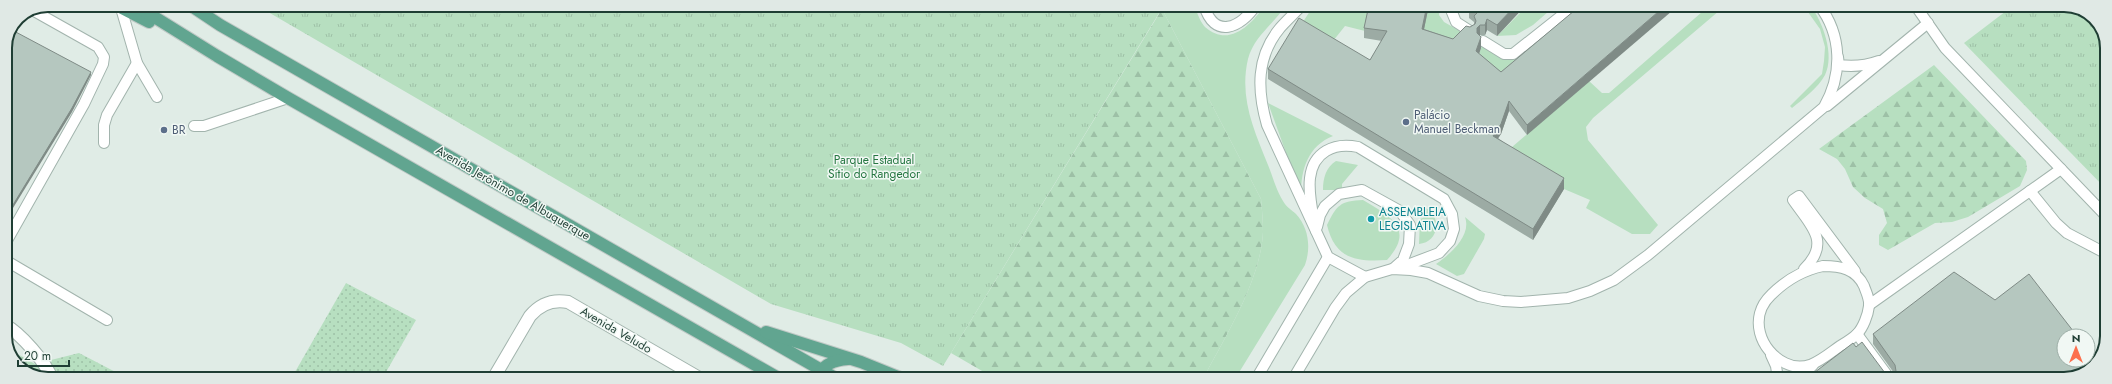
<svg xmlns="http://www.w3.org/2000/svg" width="2112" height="384" font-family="Jost,sans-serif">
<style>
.grass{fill:url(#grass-dots)}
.forest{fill:url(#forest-firs)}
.park{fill:url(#park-tufts)}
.garden{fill:#b7dfc0}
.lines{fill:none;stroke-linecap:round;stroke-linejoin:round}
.lane-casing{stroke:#a2b4ad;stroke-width:12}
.street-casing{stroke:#a2b4ad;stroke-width:14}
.primary-casing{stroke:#c0c9c6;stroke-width:14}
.lane{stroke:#fff;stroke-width:10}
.street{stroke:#fff;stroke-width:12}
.primary{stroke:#61a590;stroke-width:12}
.wall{fill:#9caba4}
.shaded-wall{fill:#7f8b86}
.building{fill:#b5c7bf;stroke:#7f8b86}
.service-dot{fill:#5c6f8a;stroke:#f1f8f4;stroke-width:1.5}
.culture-dot{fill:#0f9aa8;stroke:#f1f8f4;stroke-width:1.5}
.labels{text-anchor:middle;stroke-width:3;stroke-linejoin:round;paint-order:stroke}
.service-label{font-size:12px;fill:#4e5e75;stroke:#f1f8f4;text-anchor:start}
.park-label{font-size:12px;fill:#267742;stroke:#f1f8f4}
.street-label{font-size:12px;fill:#1f3e34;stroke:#f1f8f4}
.culture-label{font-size:12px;fill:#0d838f;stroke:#f1f8f4;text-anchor:start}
.rim{fill:none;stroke:#1f3e34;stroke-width:2}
</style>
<defs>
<pattern id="grass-dots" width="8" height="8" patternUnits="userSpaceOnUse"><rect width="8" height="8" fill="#b7dfc0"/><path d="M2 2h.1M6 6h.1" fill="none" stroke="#9dc0a6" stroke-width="1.8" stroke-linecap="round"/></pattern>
<pattern id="forest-firs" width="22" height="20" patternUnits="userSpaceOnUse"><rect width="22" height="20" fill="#b7dfc0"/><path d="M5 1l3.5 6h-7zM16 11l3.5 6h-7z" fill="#9dc0a6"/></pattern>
<pattern id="park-tufts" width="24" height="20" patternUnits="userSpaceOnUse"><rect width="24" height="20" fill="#b7dfc0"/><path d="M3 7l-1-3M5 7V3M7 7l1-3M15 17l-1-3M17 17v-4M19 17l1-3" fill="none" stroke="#9dc0a6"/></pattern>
</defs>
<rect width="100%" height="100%" fill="#e0ece6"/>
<g class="grass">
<path d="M 346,283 L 416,320 L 382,379 L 291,379 Z"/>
<path d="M 9,349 L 35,364 L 79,353 L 129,379 L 42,379 L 17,366 Z"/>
</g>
<g class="forest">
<path d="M 1162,9 L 1261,199 C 1262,210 1263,221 1263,232 C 1261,280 1225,337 1203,379 L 996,379 L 951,353 Z"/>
<path d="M 1934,65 L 2026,161 L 2027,170 L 2020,186 L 1968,217 L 1952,222 L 1935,223 L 1888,250 L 1879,245 L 1879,235 L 1887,223 L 1883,209 L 1865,198 L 1853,187 L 1845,169 L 1837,159 L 1819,149 Z"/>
</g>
<g class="park">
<path d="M 256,5 L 1164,5 L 943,366 L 901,343 L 771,304 Z"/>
<path d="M 2014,5 L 2070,5 L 2095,18 L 2107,43 L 2107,190 L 1964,43 Z"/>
</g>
<g class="garden">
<path d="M 1164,5 L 1197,5 L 1196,10 C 1198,15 1201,23 1205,27 C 1229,48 1251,25 1265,5 L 1286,5 C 1274,24 1254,36 1248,59 C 1239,98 1254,130 1268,165 C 1273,177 1276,190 1283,201 C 1286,207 1292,210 1296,214 C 1309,228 1311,248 1305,265 L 1235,379 L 1203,379 C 1225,337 1261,280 1263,232 C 1263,221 1262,210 1261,199 L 1162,9 Z"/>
<path d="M 1314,5 L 1371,5 L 1365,31 L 1345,26 L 1329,46 L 1299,28 Z"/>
<path d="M 1429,5 L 1440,5 L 1439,15 L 1444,22 L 1467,35 L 1457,45 L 1421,39 Z"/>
<path d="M 1528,5 L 1556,5 L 1533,25 L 1516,35 L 1497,36 Z"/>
<path d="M 1710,5 L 1726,5 L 1593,118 L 1586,127 L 1588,140 L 1658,225 L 1650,234 L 1632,234 L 1586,208 L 1590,200 L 1564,189 L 1505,153 L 1589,81 L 1602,93 L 1609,93 Z"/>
<path d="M 1803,5 L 1810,5 C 1823,22 1835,55 1825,75 C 1818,88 1803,99 1792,108 L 1790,106 L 1822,74 L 1824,61 L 1825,47 L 1820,29 Z"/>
<path d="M 1482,45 L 1503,58 L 1517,58 L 1501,82 L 1478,57 Z"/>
<path d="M 1268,103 L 1333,136 C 1308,146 1301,169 1301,194 Z"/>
<path d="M 1336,161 L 1358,165 L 1342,184 L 1342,190 L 1323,190 C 1323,178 1326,167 1336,161 Z"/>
<path d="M 1363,200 C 1389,216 1416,228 1387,260 C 1356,262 1335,259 1327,225 C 1337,205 1340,201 1363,200 Z"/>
<path d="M 1424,207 C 1442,215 1440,242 1419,244 L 1420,219 L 1423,218 Z"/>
<path d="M 1465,217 L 1485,234 L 1484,239 L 1464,274 L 1457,276 L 1436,264 C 1449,255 1472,236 1465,217 Z"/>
</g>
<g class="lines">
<defs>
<g id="lane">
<path d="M 1204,5 C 1214,40 1241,28 1256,5"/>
<path d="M 1302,5 C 1295,13 1287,20 1280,28 C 1256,57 1257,90 1267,125 L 1328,257 L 1365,277"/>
<path d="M 1449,5 L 1456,22 L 1470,31"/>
<path d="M 1915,5 L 1945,48 L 2107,217"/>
<path d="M 121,8 L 137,63 L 157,97"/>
<path d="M 1483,41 L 1504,54 L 1513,54 L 1575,5"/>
<path d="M 1838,57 L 1839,65 C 1853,67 1865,66 1879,61"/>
<path d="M 1827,106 L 1928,23"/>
<path d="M 194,126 L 204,126 L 288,98"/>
<path d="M 104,143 L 104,125 L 107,115 L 137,63"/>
<path d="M 2030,191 L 2056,223 L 2067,233 L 2107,254"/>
<path d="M 1317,227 L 1320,215 L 1325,206 L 1339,194 L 1362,190 L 1400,211 L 1410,225 L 1409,244 L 1403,260 L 1394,268"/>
<path d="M 1316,231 C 1313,214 1308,195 1310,178 C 1313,152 1334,142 1358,147 L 1444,199 L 1452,214 L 1454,229 L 1450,241 L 1439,253 L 1402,267"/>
<path d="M 5,244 L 84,104 L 103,64 L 104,57 L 98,47 L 34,11"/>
<path d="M 5,260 L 107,320"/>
<path d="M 1823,266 C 1841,266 1856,269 1864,286 C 1866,292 1870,299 1869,306 C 1868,315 1863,328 1857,334 C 1852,339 1845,343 1840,346 C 1823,358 1807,374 1785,363 C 1760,351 1748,317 1771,295 C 1785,281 1804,270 1823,266 Z"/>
<path d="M 1804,269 C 1832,242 1810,225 1793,200 L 1799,196 L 1855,271"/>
<path d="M 1869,305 L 2061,169"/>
<path d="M 1857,334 L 1890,379"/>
<path d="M 1771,355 L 1776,366 L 1778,379"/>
<path d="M 1256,379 L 1328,257"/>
<path d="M 1293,379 L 1335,308 L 1346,293 L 1365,277 L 1392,269 L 1411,270 L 1428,273 L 1479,296 L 1503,301 L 1521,302 L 1568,298 L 1590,291 L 1614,280 L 1648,255 L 1824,107 C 1843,74 1842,35 1819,5"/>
<path d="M 1799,379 L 1813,365"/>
</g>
<g id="street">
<path d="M 5,325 C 20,333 46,362 52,379"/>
<path d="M 493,379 L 530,316 C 540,304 552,299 568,302 L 701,379"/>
</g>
<g id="primary">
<path d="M 116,5 L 149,22"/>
<path d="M 135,5 L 217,56 L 288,98 L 780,379"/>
<path d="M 190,5 L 220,25 L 837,379"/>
<path d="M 766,332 L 861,362 L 903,379"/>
<path d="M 817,379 C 822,364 834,360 848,359"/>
</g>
</defs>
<use href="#lane" class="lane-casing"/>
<use href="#street" class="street-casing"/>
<use href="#primary" class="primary-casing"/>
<use href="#lane" class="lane"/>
<use href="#street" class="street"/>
<use href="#primary" class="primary"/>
</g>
<g class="wall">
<path d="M 1226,5 L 1242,5 L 1233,9 Z"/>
<path d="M 1369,5 L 1429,5 L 1424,29 L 1453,39 L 1474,25 L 1474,22 L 1469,18 L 1469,5 L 1526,5 L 1497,36 L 1487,30 L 1485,35 L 1480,35 L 1480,36 L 1481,48 L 1479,54 L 1501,72 L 1581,5 L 1527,135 L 1509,111 L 1501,134 L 1498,138 L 1564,189 L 1533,240 L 1268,79 L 1268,69 L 1370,60 L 1382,41 L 1364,38 L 1364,28 Z"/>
<path d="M 1873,334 L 2093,368 L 1806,379 L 1856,347 L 1885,373 L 1890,375 L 1894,373 L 1873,344 Z"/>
</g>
<g class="shaded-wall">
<path d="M 1233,5 L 1242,5 L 1233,9 Z"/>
<path d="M 1427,5 L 1429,5 L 1422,39 L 1422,29 Z"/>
<path d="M 1516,5 L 1526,5 L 1497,36 L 1497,25 Z"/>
<path d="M 1666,5 L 1679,5 L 1527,135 L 1527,125 Z"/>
<path d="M 1487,19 L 1487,30 L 1485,35 L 1485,25 Z"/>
<path d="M 1480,25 L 1480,35 L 1477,38 L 1477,28 Z"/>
<path d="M 1481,37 L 1481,48 L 1476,62 L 1476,51 Z"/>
<path d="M 91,72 L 91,75 L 72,112 L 5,221 L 5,218 Z"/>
<path d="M 1509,101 L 1509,111 L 1501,134 L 1493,146 L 1493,136 Z"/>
<path d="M 1564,178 L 1564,189 L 1533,240 L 1533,229 Z"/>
</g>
<g class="building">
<path d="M 1369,5 L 1427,5 L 1422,29 L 1453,39 L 1466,26 L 1470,27 L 1475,24 L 1476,21 L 1474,16 L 1477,13 L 1469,8 L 1469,5 L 1516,5 L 1497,25 L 1487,19 L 1485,25 L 1480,25 L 1477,28 L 1477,33 L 1481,37 L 1476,51 L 1501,72 L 1581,5 L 1666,5 L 1527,125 L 1509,101 L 1501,124 L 1493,136 L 1564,178 L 1533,229 L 1268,69 L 1299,18 L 1370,60 L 1387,31 L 1364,28 Z"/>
<path d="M 12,30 L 91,72 L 72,108 L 5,218 L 5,48 Z"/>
<path d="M 1954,272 L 1995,300 L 2029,274 L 2077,336 L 2064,336 L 2064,360 L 2088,360 L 2088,351 L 2096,361 L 2093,368 L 2064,379 L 1806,379 L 1853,343 L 1856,347 L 1862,342 L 1885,373 L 1890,375 L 1894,373 L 1896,371 L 1895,365 L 1873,334 Z"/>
</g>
<g class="service-dot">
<circle cx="1406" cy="122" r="4"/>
<circle cx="164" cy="130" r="4"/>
</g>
<circle class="culture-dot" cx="1371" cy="219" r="4"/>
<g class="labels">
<g class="service-label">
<text x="1414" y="119">Palácio<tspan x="1414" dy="14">Manuel Beckman</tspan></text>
<text x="172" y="134">BR</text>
</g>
<g class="park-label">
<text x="874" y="164">Parque Estadual<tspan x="874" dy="14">Sítio do Rangedor</tspan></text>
</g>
<g class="street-label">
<text transform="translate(513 193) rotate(30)" y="4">Avenida Jerônimo de Albuquerque</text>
<text transform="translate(616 330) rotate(30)" y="4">Avenida Veludo</text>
</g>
<g class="culture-label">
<text x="1379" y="216">ASSEMBLEIA<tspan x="1379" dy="14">LEGISLATIVA</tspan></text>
</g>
</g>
<path d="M0 0H2112V384H0ZM48 12H2064A36 36 0 0 1 2100 48V336A36 36 0 0 1 2064 372H48A36 36 0 0 1 12 336V48A36 36 0 0 1 48 12Z" fill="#e0e9e5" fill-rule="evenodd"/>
<path class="rim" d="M48 12H2064A36 36 0 0 1 2100 48V336A36 36 0 0 1 2064 372H48A36 36 0 0 1 12 336V48A36 36 0 0 1 48 12Z"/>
<g transform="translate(2076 348)"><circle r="19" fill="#f1f8f4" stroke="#9daea7"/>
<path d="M0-3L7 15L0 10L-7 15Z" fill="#fc704e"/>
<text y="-6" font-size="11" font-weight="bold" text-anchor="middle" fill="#1f3e34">N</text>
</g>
<path d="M18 360v6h51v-6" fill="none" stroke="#1f3e34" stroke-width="2"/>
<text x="24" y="360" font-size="12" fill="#1f3e34" stroke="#f1f8f4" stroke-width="3" paint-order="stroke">20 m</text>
</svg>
